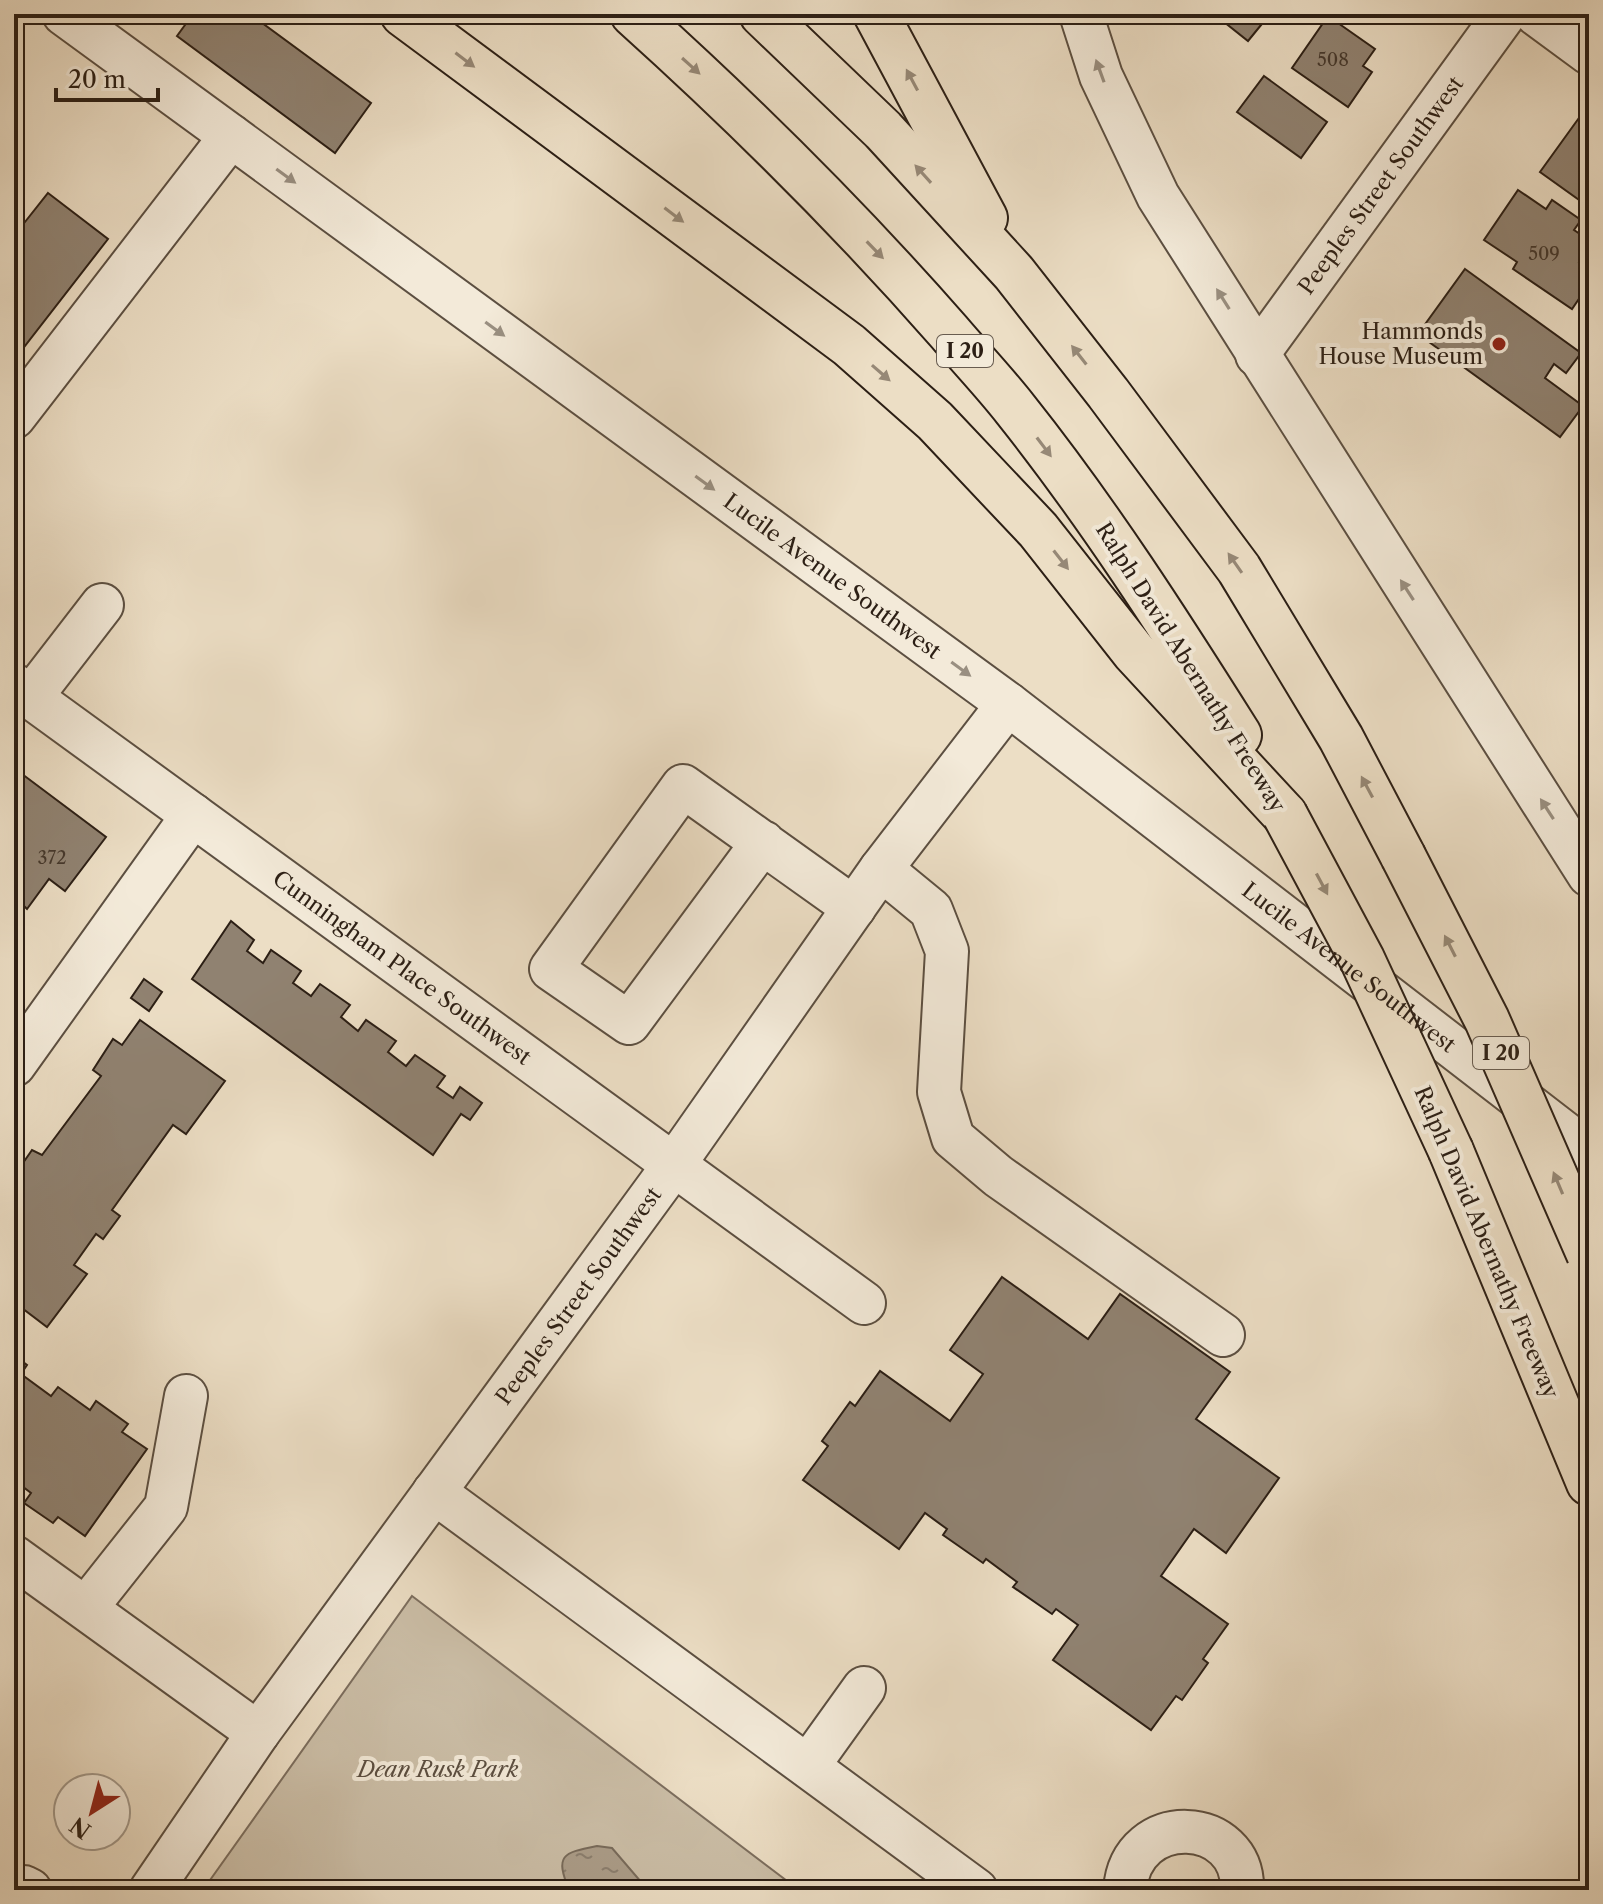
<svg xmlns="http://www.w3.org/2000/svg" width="1603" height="1904" font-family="'Libre Caslon Text',serif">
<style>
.park{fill:#cbbea7;stroke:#7c6e5e;stroke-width:2}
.water{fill:url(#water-ripples);stroke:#786b5b;stroke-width:2}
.building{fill:#908271;stroke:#2c1f15;stroke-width:2}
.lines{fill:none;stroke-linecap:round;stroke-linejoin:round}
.minor-casing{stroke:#5c4f41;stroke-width:46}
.highway-casing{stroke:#2c1f15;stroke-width:48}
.minor{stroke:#f3ead9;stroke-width:42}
.highway{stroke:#ecdec5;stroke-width:44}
.highway-bridge-casing{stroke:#2c1f15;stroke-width:48;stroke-linecap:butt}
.highway-bridge{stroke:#ecdec5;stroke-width:44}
.oneway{fill:#968876}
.oneway2{fill:#998f81}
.poi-dot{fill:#8f2418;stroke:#f3ead9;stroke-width:3}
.labels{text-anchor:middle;stroke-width:8;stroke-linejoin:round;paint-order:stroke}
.number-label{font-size:18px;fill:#45382c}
.shield{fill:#f3ead9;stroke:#685c50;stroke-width:2}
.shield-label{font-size:20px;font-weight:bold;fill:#2c1f15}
.street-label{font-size:22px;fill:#2c1f15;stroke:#f3ead9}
.poi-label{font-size:22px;fill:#2c1f15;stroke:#f3ead9;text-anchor:end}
.park-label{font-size:22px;font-style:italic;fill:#5c4f41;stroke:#f3ead9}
</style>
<defs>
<pattern id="water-ripples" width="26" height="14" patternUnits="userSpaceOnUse" patternTransform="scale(2)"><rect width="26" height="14" fill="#ab9d89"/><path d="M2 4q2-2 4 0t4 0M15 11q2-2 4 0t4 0" fill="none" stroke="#8b7f6f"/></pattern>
</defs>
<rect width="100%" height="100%" fill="#ecdec5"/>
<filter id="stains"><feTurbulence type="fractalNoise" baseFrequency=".0025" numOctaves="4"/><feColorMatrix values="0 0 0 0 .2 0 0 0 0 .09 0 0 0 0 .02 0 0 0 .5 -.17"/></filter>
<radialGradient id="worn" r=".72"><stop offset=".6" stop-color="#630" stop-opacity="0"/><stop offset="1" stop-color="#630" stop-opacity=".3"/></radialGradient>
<path class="park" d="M 412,1596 L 799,1890 L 203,1890 Z"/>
<path class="water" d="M 597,1846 L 612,1848 L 648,1890 L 569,1890 C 555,1855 562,1853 597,1846 Z"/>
<g class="building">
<path d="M 193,14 L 250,14 L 371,103 L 335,153 L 177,36 Z"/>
<path d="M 1214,14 L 1270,14 L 1248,41 Z"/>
<path d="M 1348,14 L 1366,14 L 1359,23 Z"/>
<path d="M 1328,16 L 1375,49 L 1363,66 L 1372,72 L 1348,107 L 1292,68 Z"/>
<path d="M 1264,76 L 1327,122 L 1301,158 L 1237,112 Z"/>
<path d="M 1589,104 L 1589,207 L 1540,172 Z"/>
<path d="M 1518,190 L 1546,209 L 1552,200 L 1581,220 L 1574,230 L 1589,240 L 1589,246 L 1579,262 L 1589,269 L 1589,284 L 1572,309 L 1513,269 L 1517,262 L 1484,240 Z"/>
<path d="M 48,193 L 108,239 L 14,360 L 14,222 L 21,227 Z"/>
<path d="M 1465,269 L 1581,353 L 1566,373 L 1554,364 L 1545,378 L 1583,406 L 1560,437 L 1418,334 Z"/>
<path d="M 14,768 L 106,837 L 65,891 L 49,879 L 27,909 L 24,906 L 14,919 Z"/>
<path d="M 231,921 L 254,940 L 247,951 L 263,963 L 271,950 L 301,971 L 293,983 L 311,996 L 320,984 L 350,1005 L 341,1017 L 358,1031 L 366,1020 L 396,1041 L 388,1052 L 406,1066 L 415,1055 L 445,1076 L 437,1087 L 453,1098 L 460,1087 L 482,1103 L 470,1120 L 461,1114 L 433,1155 L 192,979 Z"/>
<path d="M 144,979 L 162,992 L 149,1011 L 131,998 Z"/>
<path d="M 140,1020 L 225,1081 L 186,1134 L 173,1125 L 112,1210 L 120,1216 L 103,1239 L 96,1234 L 74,1265 L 87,1274 L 47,1327 L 14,1302 L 14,1193 L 23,1182 L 14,1176 L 32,1150 L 42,1155 L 101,1076 L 93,1070 L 113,1039 L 122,1045 Z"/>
<path d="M 1002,1277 L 1088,1339 L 1120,1294 L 1230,1372 L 1196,1419 L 1279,1478 L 1226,1553 L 1194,1529 L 1161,1576 L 1228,1624 L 1203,1659 L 1208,1663 L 1182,1700 L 1176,1696 L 1151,1730 L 1053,1660 L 1078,1625 L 1056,1609 L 1052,1614 L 1013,1587 L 1017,1582 L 986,1559 L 983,1563 L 943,1535 L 947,1529 L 925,1513 L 899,1549 L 803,1480 L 828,1446 L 822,1441 L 850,1402 L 855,1406 L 880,1371 L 950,1421 L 983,1374 L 950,1350 Z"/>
<path d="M 14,1355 L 27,1365 L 21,1374 L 51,1396 L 58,1387 L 90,1410 L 96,1401 L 128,1424 L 122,1432 L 147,1449 L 85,1536 L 58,1517 L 53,1523 L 24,1503 L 31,1493 L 14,1480 Z"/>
</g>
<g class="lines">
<defs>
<g id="minor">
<path id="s1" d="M 64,14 L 1008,704 L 1589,1152"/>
<path d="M 1081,14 L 1101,76 L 1158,196 L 1589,875"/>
<path d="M 1536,14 L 1589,53"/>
<path id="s2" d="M 1257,355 L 1505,14"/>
<path d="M 14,417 L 231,136"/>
<path id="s3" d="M 14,685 L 864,1303"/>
<path d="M 31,697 L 102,605"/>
<path d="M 763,842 L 629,1023 L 551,969 L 683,786 L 854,908"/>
<path d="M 881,869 L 931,910 L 947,951 L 939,1092 L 953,1138 L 998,1176 L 1223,1335"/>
<path d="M 14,1065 L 193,815"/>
<path d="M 434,1492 L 976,1890"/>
<path d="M 14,1557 L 258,1733"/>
<path d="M 86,1608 L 166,1507 L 186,1396"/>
<path d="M 808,1766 L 864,1688"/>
<path d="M 14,1887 L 24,1887 L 30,1890"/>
<path id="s4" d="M 151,1890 L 258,1733 L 673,1166 L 881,869 L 1008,704"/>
<path d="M 1125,1890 C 1131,1809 1245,1816 1242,1890"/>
</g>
<g id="highway">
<path d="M 403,14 L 849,345 L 935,421 L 1038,530 L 1134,652 L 1285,815"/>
<path d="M 633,14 C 744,114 850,219 949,332 C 971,358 995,383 1016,410 C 1098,513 1169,624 1239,735"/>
<path d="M 762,14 L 883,130 L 1014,273 L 1108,393 L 1239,569 L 1341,738 L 1403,856"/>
<path d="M 876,14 L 985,218"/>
<path d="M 1451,1151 L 1589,1483"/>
</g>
</defs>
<use href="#minor" class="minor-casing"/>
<use href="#highway" class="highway-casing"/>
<use href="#minor" class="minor"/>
<use href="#highway" class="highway"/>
<defs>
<g id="highway-bridge">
<path d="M 1285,815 L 1362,959 L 1451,1151"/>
<path d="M 1403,856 L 1487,1020 L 1589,1254"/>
</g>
</defs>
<use href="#highway-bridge" class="highway-bridge-casing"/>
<use href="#highway-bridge" class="highway-bridge"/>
</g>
<defs><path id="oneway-solid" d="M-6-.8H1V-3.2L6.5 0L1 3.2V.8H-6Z" transform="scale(2)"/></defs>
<g class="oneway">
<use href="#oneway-solid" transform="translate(465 60) rotate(37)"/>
<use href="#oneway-solid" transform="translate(691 66) rotate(42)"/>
<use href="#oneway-solid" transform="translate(912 80) rotate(-118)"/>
<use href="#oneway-solid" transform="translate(923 174) rotate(-132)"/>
<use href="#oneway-solid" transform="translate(674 215) rotate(37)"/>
<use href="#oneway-solid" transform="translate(875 250) rotate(46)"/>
<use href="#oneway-solid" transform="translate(1079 355) rotate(-128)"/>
<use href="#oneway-solid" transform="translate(881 373) rotate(41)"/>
<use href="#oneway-solid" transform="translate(1044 447) rotate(53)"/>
<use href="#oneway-solid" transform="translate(1061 560) rotate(52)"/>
<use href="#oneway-solid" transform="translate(1235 563) rotate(-125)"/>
<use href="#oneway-solid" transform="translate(1367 787) rotate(-118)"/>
<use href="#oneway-solid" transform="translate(1322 884) rotate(62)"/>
<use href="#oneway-solid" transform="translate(1450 946) rotate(-117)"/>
<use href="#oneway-solid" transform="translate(1558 1183) rotate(-113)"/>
</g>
<g class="oneway2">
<use href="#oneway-solid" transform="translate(1100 71) rotate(-110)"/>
<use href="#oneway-solid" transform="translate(286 176) rotate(36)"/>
<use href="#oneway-solid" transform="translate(1223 299) rotate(-122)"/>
<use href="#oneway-solid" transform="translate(495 329) rotate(36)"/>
<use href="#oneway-solid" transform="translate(705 483) rotate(36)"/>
<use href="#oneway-solid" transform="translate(1407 590) rotate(-123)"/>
<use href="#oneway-solid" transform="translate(961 669) rotate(36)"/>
<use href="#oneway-solid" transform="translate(1547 809) rotate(-123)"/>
</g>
<circle class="poi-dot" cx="1499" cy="344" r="8"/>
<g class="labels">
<g class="number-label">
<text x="1333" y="66">508</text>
<text x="1544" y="260">509</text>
<text x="52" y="864">372</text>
</g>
<g class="shield">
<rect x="937" y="335" width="56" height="32" rx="6"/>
<rect x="1473" y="1037" width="56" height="32" rx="6"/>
</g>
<g class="shield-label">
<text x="965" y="358">I 20</text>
<text x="1501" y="1060">I 20</text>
</g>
<g class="street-label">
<text dy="8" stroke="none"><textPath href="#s2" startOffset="210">Peeples Street Southwest</textPath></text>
<text dy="8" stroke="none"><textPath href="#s1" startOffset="952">Lucile Avenue Southwest</textPath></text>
<text transform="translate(1191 667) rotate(58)" y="8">Ralph David Abernathy Freeway</text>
<text dy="8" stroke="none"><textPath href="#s1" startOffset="1600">Lucile Avenue Southwest</textPath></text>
<text dy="8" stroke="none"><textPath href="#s3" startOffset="480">Cunningham Place Southwest</textPath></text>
<text transform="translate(1487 1242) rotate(67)" y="8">Ralph David Abernathy Freeway</text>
<text dy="8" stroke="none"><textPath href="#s4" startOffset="732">Peeples Street Southwest</textPath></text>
</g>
<g class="poi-label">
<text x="1483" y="339">Hammonds<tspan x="1483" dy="25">House Museum</tspan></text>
</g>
<g class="park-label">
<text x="438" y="1777">Dean Rusk Park</text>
</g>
</g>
<rect width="1603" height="1904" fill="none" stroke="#ecdec5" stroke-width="48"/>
<rect x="16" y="16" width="1571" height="1872" fill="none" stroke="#2c1f15" stroke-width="4"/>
<rect x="24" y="24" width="1555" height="1856" fill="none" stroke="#2c1f15" stroke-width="2"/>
<g transform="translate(92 1812) rotate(216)"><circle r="38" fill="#f3ead9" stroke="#a3998b" stroke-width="2"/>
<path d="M0-6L14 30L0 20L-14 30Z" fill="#8f2418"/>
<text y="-12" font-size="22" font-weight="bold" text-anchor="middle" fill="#2c1f15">N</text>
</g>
<path d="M56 88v12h102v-12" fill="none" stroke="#2c1f15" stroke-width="4"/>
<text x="68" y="88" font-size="24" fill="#2c1f15" stroke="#f3ead9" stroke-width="6" paint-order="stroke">20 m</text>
<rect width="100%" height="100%" filter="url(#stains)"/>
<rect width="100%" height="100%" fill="url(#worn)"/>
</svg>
